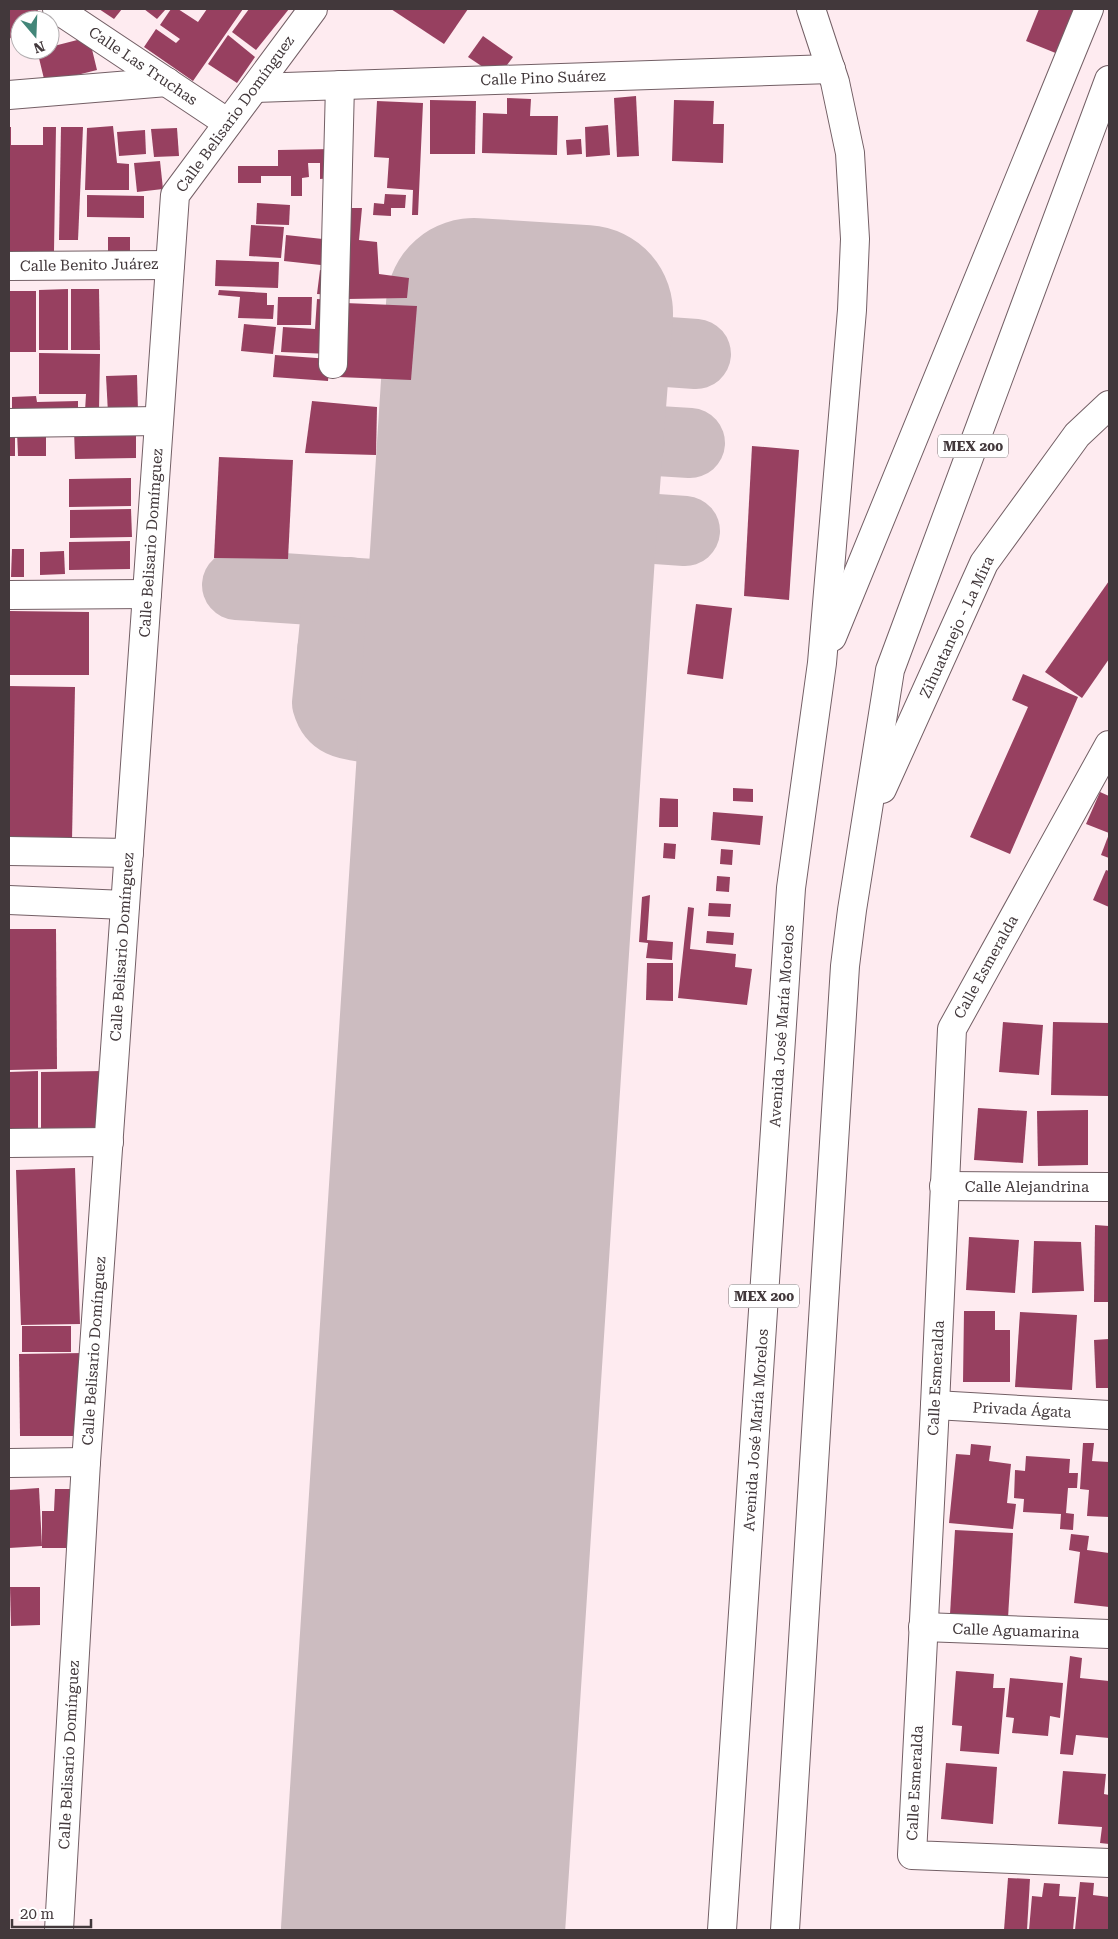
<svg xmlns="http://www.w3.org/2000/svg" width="1118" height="1939" font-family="'Roboto Serif',serif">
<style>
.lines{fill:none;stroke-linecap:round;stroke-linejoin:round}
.taxiway{stroke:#ccbcc0;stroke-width:70}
.runway{stroke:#ccbcc0;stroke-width:176}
.building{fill:#974060}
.minor-casing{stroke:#735f65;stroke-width:30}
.highway-casing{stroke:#735f65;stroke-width:30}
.minor{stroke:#fff;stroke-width:28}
.highway{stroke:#fff;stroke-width:28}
.labels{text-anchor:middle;stroke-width:5;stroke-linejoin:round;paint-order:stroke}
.shield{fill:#fff;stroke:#7b7476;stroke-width:1}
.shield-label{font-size:14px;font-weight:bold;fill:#42383b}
.street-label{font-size:15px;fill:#42383b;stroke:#fff}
</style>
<rect width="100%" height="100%" fill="#feebf0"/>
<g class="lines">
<g class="taxiway">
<path d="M 520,398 C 529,364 548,349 582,346 L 696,354"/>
<path d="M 514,487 C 521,450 540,440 576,436 L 690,443"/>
<path d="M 237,585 L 463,600 C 485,608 499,618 508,641"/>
<path d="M 509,585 C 514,550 532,525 569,523 L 685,531"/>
<path d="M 349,592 L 339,601 L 336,612 L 327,703 C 334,728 355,725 377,729"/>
<path d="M 332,651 C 340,670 365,667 383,668"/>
</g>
<path class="runway" d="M 369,1930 L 474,306 L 585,313 L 569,523 L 477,1930"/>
</g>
<g class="building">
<path d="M 9,9 L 39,9 L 30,20 L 20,20 L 20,34 L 15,41 L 9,37 Z"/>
<path d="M 99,9 L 122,9 L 114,19 Z"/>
<path d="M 144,9 L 166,9 L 157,19 Z"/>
<path d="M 171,9 L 178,9 L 198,22 L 207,9 L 243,9 L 193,81 L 144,47 L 156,29 L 176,43 L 180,39 L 160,25 Z"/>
<path d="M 249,9 L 289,9 L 256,50 L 232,32 Z"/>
<path d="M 391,9 L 468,9 L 444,44 Z"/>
<path d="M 1039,9 L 1077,9 L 1058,54 L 1026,41 Z"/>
<path d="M 228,35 L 255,57 L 237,83 L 208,64 Z"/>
<path d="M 483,36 L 513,57 L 498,77 L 468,57 Z"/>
<path d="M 89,37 L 97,70 L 45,83 L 37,50 L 50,50 L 50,47 Z"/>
<path d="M 636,96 L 639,156 L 617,157 L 614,98 Z"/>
<path d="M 507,98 L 531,99 L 530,116 L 558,116 L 557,155 L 482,153 L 483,113 L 507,114 Z"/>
<path d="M 430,100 L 476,101 L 475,154 L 430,154 Z"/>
<path d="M 674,100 L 714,101 L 713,124 L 724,124 L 723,163 L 672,161 Z"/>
<path d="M 377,101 L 423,103 L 418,215 L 412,215 L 413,190 L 387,188 L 389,158 L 374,157 Z"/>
<path d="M 608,125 L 610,155 L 586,157 L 585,127 Z"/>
<path d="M 113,126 L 117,163 L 129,164 L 129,190 L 85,190 L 87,128 Z"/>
<path d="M 9,127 L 11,127 L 11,145 L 43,145 L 43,127 L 56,127 L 54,251 L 9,251 Z"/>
<path d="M 61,127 L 83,127 L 78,240 L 59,240 Z"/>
<path d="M 177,128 L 179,156 L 154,157 L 151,129 Z"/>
<path d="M 145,130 L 146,154 L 119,156 L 117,132 Z"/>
<path d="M 581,139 L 582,154 L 567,155 L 566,140 Z"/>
<path d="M 332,149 L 333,178 L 320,179 L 320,163 L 308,163 L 309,177 L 302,178 L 302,196 L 291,196 L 291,176 L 261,176 L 261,183 L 238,183 L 238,166 L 278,166 L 278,150 Z"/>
<path d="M 160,161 L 163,189 L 137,192 L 134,163 Z"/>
<path d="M 385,194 L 406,195 L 405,208 L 391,208 L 391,216 L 373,215 L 374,203 L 384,204 Z"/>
<path d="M 87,195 L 144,196 L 144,218 L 87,217 Z"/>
<path d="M 257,203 L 290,205 L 289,225 L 256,224 Z"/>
<path d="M 348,208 L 362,208 L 359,240 L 377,242 L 379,274 L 409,278 L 407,298 L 347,299 Z"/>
<path d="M 251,225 L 284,227 L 281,258 L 249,256 Z"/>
<path d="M 286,235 L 332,240 L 330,266 L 284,261 Z"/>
<rect x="108" y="237" width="22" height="17"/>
<path d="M 216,260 L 279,262 L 278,288 L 215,286 Z"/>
<path d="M 320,270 L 333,272 L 332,295 L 317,294 Z"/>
<path d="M 68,289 L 68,350 L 39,350 L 39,290 Z"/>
<path d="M 71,289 L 99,289 L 100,350 L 71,350 Z"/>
<path d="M 219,290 L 267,293 L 267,305 L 274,305 L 273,319 L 238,318 L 240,297 L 218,295 Z"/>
<rect x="9" y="291" width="27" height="61"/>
<path d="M 278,297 L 312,297 L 311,325 L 277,325 Z"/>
<path d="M 317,299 L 333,300 L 330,354 L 281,352 L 283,327 L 315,329 Z"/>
<path d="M 345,303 L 417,306 L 411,380 L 338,377 Z"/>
<path d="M 244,324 L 276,327 L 273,354 L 241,351 Z"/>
<path d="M 39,353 L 100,354 L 99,411 L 85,411 L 86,394 L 39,394 Z"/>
<path d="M 275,355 L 330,359 L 328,381 L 273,377 Z"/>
<path d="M 137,375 L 138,412 L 108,413 L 106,376 Z"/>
<path d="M 36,396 L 37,402 L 78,401 L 78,412 L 12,413 L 12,397 Z"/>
<path d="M 312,401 L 377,407 L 376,455 L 305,453 Z"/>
<path d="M 46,430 L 46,456 L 18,456 L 17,431 Z"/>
<path d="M 74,430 L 136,430 L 136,458 L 75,459 Z"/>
<rect x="9" y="431" width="6" height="25"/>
<path d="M 752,446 L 799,450 L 789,600 L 744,596 Z"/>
<path d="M 219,457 L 293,460 L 288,559 L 214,558 Z"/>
<path d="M 131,478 L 131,506 L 69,507 L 69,479 Z"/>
<path d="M 131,509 L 132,537 L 70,538 L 70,510 Z"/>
<path d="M 130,541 L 130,569 L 69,570 L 69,542 Z"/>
<path d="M 12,549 L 24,549 L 24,577 L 11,577 Z"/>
<path d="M 64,551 L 65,574 L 40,575 L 40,552 Z"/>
<path d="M 1109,581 L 1109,659 L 1082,698 L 1045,672 Z"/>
<path d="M 696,604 L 732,608 L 723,679 L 687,674 Z"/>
<path d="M 9,611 L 89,612 L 89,675 L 9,675 Z"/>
<path d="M 1023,674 L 1078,697 L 1010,854 L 970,837 L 1028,707 L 1012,700 Z"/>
<path d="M 9,686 L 75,687 L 72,840 L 9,838 Z"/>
<path d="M 733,788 L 753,789 L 753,802 L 733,801 Z"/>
<path d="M 1100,792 L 1109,796 L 1109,833 L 1086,824 Z"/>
<path d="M 660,798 L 678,799 L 678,827 L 659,827 Z"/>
<path d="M 713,812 L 763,816 L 760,845 L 711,840 Z"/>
<path d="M 1109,834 L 1109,858 L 1101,855 Z"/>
<path d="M 664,843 L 676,844 L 675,859 L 663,858 Z"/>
<path d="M 721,849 L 733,850 L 732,865 L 720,864 Z"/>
<path d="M 1106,870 L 1109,871 L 1109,907 L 1093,900 Z"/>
<path d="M 717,876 L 730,877 L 729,892 L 716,891 Z"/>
<path d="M 650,895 L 647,940 L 673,942 L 672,960 L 646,958 L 648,943 L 639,942 L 642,897 Z"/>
<path d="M 709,903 L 731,904 L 730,917 L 708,916 Z"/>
<path d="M 688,907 L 694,908 L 690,949 L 736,954 L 735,967 L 752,969 L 747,1005 L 678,998 Z"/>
<path d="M 9,929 L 56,929 L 57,1069 L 9,1070 Z"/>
<path d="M 707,931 L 734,933 L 733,945 L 706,943 Z"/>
<path d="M 647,963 L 673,963 L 673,1001 L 646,1000 Z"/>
<path d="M 1003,1022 L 1043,1025 L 1039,1075 L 999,1072 Z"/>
<path d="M 1053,1022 L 1109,1023 L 1108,1096 L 1051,1095 Z"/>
<path d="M 38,1071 L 38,1134 L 9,1134 L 9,1072 Z"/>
<path d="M 103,1071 L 103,1133 L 41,1133 L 41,1072 Z"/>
<path d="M 978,1108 L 1027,1111 L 1023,1163 L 974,1160 Z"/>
<path d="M 1088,1110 L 1088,1165 L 1038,1166 L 1037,1111 Z"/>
<path d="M 75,1168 L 80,1324 L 21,1325 L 16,1170 Z"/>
<path d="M 1095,1225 L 1109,1226 L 1109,1302 L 1094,1302 Z"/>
<path d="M 969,1237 L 1019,1240 L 1015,1293 L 966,1290 Z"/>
<path d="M 1034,1241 L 1081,1242 L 1084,1291 L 1032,1293 Z"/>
<path d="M 964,1311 L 995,1311 L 995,1330 L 1010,1330 L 1010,1382 L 963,1382 Z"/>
<path d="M 1020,1312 L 1077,1315 L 1072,1390 L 1015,1387 Z"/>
<rect x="22" y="1326" width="49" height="26"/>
<path d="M 1109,1339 L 1109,1388 L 1096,1388 L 1094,1340 Z"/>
<path d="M 84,1353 L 76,1436 L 20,1436 L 19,1354 Z"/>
<path d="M 1083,1443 L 1094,1443 L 1092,1461 L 1109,1462 L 1109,1517 L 1087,1516 L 1089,1490 L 1080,1489 Z"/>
<path d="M 971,1444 L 991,1446 L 989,1461 L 1011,1464 L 1007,1503 L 1016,1504 L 1013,1529 L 949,1523 L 956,1454 L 970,1455 Z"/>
<path d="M 1026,1456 L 1070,1459 L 1069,1473 L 1078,1473 L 1077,1488 L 1068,1488 L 1066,1513 L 1074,1514 L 1073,1530 L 1060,1529 L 1061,1514 L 1023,1512 L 1024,1499 L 1014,1498 L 1015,1470 L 1025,1471 Z"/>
<path d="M 39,1488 L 42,1546 L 9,1548 L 9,1490 Z"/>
<path d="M 55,1489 L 72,1489 L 72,1548 L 42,1548 L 42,1511 L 54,1511 Z"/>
<path d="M 955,1530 L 1013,1533 L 1008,1618 L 950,1614 Z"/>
<path d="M 1071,1534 L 1089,1536 L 1087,1550 L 1109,1553 L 1109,1607 L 1074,1603 L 1080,1552 L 1069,1550 Z"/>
<path d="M 10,1587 L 40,1587 L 40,1625 L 11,1626 Z"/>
<path d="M 1070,1656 L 1082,1658 L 1080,1678 L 1109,1681 L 1109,1738 L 1076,1735 L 1073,1755 L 1060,1754 Z"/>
<path d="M 956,1671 L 994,1674 L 993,1688 L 1005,1688 L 999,1754 L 960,1751 L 962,1726 L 952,1725 Z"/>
<path d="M 1010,1678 L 1063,1683 L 1060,1718 L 1050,1716 L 1048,1736 L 1012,1733 L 1014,1718 L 1006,1717 Z"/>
<path d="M 946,1763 L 997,1767 L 993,1824 L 941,1819 Z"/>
<path d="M 1063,1771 L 1106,1774 L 1104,1794 L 1109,1795 L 1109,1844 L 1100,1843 L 1102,1827 L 1058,1824 Z"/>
<path d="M 1008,1878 L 1030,1879 L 1027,1930 L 1004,1930 Z"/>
<path d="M 1080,1882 L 1094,1883 L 1093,1895 L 1109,1897 L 1109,1930 L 1075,1930 Z"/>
<path d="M 1044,1883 L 1060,1884 L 1059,1896 L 1076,1897 L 1073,1930 L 1029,1930 L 1032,1896 L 1042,1897 Z"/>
</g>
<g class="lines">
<defs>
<g id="minor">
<path d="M 57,9 L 228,123"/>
<path d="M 255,88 L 831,69"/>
<path d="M 9,95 L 167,82"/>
<path d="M 9,266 L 170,265"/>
<path d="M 333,364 L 340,85"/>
<path d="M 9,423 L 159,421"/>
<path d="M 9,595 L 147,594"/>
<path d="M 1109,745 L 952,1029 L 935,1405 L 912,1855 L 1109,1863"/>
<path d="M 9,851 L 129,853"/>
<path d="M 9,900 L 125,905"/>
<path d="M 9,1143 L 109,1142"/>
<path d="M 944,1186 L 1109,1187"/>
<path d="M 935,1405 L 1109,1415"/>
<path d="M 9,1463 L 86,1462"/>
<path d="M 923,1627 L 1109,1634"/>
<path d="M 59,1930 L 86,1462 L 175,195 L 313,9"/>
</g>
<g id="highway">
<path d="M 832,637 L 1089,9"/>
<path d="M 882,789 L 984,563 L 1077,435 L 1109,405"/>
<path d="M 722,1930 L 791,888 L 822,663 L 852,310 L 855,239 L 850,153 L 835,82 L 811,9"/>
<path d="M 785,1930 L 845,966 L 852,910 L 890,670 L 1109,80"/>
</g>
</defs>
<use href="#minor" class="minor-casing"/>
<use href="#highway" class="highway-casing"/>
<use href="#minor" class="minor"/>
<use href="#highway" class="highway"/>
</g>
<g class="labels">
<g class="shield">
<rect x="938" y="434.5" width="70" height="23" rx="4"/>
<rect x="729" y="1284.5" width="70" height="23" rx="4"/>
</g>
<g class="shield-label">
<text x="973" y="451">MEX 200</text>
<text x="764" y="1301">MEX 200</text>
</g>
<g class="street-label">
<text transform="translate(143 66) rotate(34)" y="5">Calle Las Truchas</text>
<text transform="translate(543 78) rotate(-2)" y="5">Calle Pino Suárez</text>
<text transform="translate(235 114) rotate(-54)" y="5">Calle Belisario Domínguez</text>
<text transform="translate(89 265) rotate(-1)" y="5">Calle Benito Juárez</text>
<text transform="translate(151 543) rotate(-86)" y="5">Calle Belisario Domínguez</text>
<text transform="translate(957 627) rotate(-65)" y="5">Zihuatanejo - La Mira</text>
<text transform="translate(122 947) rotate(-86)" y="5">Calle Belisario Domínguez</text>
<text transform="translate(986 967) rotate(-61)" y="5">Calle Esmeralda</text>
<text transform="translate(782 1026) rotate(-86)" y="5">Avenida José María Morelos</text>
<text x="1027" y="1192">Calle Alejandrina</text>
<text transform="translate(94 1351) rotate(-86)" y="5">Calle Belisario Domínguez</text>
<text transform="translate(936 1378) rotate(-87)" y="5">Calle Esmeralda</text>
<text transform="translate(1022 1410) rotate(3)" y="5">Privada Ágata</text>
<text transform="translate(756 1430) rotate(-86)" y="5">Avenida José María Morelos</text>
<text transform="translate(1016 1631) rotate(2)" y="5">Calle Aguamarina</text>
<text transform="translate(69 1755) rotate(-87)" y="5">Calle Belisario Domínguez</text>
<text transform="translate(915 1783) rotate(-87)" y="5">Calle Esmeralda</text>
</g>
</g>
<rect width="1118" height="1939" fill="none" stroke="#42383b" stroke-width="20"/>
<g transform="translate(35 35) rotate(161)"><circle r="24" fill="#ffffff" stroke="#b3afb1"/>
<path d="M0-4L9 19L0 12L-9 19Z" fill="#438679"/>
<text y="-8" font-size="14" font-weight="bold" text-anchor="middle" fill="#42383b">N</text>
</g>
<path d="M12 1919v8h79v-8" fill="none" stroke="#42383b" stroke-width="2.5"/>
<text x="20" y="1919" font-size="15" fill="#42383b" stroke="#ffffff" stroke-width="4" paint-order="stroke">20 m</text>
</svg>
